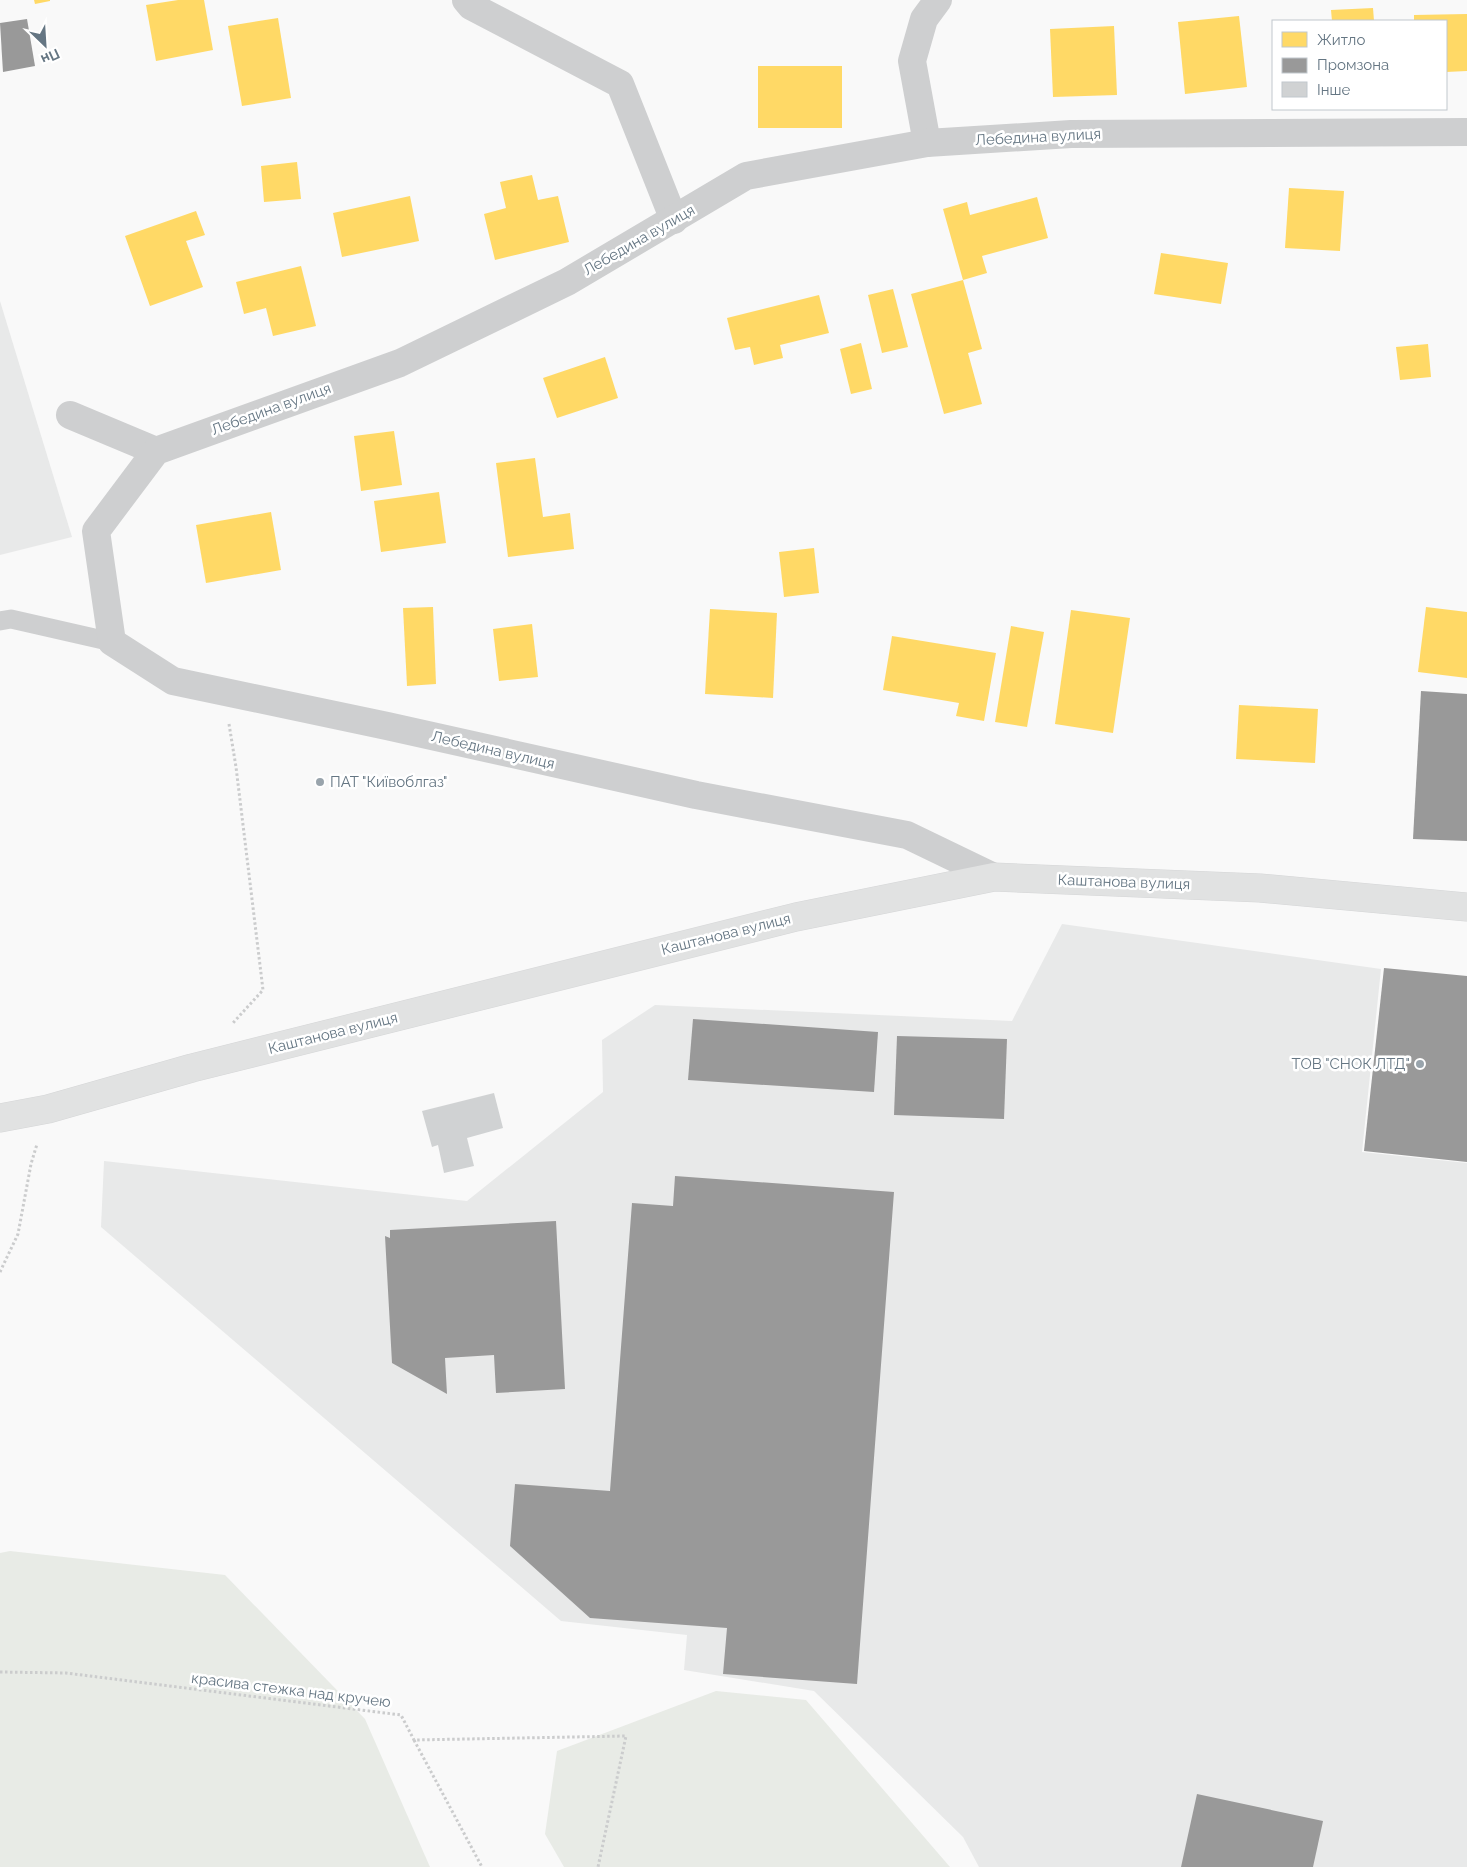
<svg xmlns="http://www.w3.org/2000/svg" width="1467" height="1867" font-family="Raleway,sans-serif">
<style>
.built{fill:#e8e9e9}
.green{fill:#e8ebe6}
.homes{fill:#ffd966}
.industry{fill:#999}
.building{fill:#d0d2d3}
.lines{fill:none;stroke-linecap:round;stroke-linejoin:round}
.secondary-casing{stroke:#d5d6d7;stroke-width:29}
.path{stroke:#cbcccd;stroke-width:3;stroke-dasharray:2.5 2.5;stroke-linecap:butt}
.lane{stroke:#cecfd0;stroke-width:19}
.street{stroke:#cecfd0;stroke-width:28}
.secondary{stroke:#e1e2e2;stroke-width:28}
.poi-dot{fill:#99a4ac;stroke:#fff;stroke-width:2}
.labels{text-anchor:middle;stroke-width:5;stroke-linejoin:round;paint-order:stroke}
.street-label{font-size:15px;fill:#657683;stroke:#fff}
.poi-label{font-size:15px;fill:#657683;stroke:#fff;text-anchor:start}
</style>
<rect width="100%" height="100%" fill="#f9f9f9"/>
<g class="built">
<path d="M 0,301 L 72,537 L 0,555 Z"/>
<path d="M 1062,924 L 1381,969 L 1362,1152 L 1467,1163 L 1467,1867 L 979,1867 L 963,1837 L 814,1691 L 684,1670 L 687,1635 L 561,1621 L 101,1227 L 104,1161 L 467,1201 L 603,1092 L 602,1040 L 655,1005 L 1012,1021 Z"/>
</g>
<g class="green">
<path d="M 10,1551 L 225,1575 L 365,1719 L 430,1867 L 0,1867 L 0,1553 Z"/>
<path d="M 716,1691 L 806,1700 L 950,1867 L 564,1867 L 545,1834 L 557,1751 Z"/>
</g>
<g class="homes">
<path d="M 34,0 L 50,0 L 50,1 L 35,4 Z"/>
<path d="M 178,0 L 204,0 L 213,50 L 156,61 L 146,5 Z"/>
<path d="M 1373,8 L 1374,21 L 1332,21 L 1331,10 Z"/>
<path d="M 1467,14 L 1467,71 L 1446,72 L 1446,21 L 1414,21 L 1414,15 Z"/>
<path d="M 1239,16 L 1247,87 L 1185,94 L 1178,22 Z"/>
<path d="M 278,18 L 291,98 L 242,106 L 228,26 Z"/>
<path d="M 1114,26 L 1117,95 L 1053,97 L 1050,29 Z"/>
<rect x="758" y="66" width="84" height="62"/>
<path d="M 297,162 L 301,199 L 264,202 L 261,166 Z"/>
<path d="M 532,175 L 538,200 L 558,196 L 569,242 L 495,260 L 484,214 L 506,208 L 500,182 Z"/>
<path d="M 1289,188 L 1344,191 L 1340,251 L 1285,248 Z"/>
<path d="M 410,196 L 419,241 L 342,257 L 333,213 Z"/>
<path d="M 1037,197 L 1048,238 L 982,256 L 987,273 L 963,280 L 943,209 L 967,202 L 970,215 Z"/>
<path d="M 196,211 L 205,235 L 186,241 L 203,287 L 150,306 L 125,236 Z"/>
<path d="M 1161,253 L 1228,263 L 1221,304 L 1154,294 Z"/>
<path d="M 301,266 L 316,326 L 273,336 L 266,308 L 244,314 L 236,282 Z"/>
<path d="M 963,280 L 982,349 L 968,353 L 982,404 L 944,414 L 911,294 Z"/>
<path d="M 893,289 L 908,347 L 882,353 L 868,295 Z"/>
<path d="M 819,295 L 829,333 L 780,345 L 783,358 L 754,365 L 750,347 L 735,350 L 727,318 Z"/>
<path d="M 861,343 L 872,389 L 851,394 L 840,349 Z"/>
<path d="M 1428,344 L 1431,377 L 1400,380 L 1396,347 Z"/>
<path d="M 605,357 L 618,398 L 557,418 L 543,378 Z"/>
<path d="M 394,431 L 402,485 L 361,491 L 354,436 Z"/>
<path d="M 535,458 L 543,517 L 570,513 L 574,549 L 508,557 L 496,463 Z"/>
<path d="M 439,492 L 446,543 L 381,552 L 374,501 Z"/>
<path d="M 271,512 L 281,570 L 206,583 L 196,525 Z"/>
<path d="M 814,548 L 819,593 L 784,597 L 779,552 Z"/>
<path d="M 433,607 L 436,684 L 407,686 L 403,608 Z"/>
<path d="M 1426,607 L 1467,612 L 1467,678 L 1418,672 Z"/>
<path d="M 710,609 L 777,613 L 773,698 L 705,694 Z"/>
<path d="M 1071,610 L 1130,618 L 1113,733 L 1055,724 Z"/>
<path d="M 532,624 L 538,677 L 499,681 L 493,629 Z"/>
<path d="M 1011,626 L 1044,632 L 1027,727 L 995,722 Z"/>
<path d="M 892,636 L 996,653 L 984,721 L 956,716 L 959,703 L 883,690 Z"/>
<path d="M 1239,705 L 1318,709 L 1315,763 L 1236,759 Z"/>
</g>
<g class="industry">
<path d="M 27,19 L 35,66 L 3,72 L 0,23 Z"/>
<path d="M 1421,691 L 1467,694 L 1467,841 L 1413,839 Z"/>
<path d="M 1384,968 L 1467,976 L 1467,1162 L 1364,1151 Z"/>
<path d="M 693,1019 L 878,1032 L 874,1092 L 688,1080 Z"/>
<path d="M 897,1036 L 1007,1039 L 1004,1119 L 894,1115 Z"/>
<path d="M 675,1176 L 894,1192 L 857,1684 L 723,1674 L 727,1628 L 590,1618 L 510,1546 L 515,1484 L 610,1491 L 632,1203 L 673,1206 Z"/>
<path d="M 556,1221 L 565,1389 L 496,1393 L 494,1355 L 445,1358 L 447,1394 L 392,1363 L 385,1236 L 390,1238 L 390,1230 Z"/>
<path d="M 1197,1794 L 1323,1821 L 1313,1867 L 1181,1867 Z"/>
</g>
<path class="building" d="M 494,1093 L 503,1128 L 467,1138 L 474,1166 L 444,1173 L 438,1145 L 432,1147 L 422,1111 Z"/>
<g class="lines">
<defs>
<path id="secondary" d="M 0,1118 L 48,1109 L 192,1068 L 796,917 L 994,877 L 1260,888 L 1467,907"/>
</defs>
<use href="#secondary" class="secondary-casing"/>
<g class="path">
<path d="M 229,724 L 236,767 L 263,990 L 232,1024"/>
<path d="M 0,1272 L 18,1234 L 31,1164 L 37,1144"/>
<path d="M 0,1672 L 66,1673 L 401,1715 L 414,1740 L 626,1736 L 598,1867"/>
<path d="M 414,1740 L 482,1867"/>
</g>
<path class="lane" d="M 0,621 L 11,619 L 112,642"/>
<g class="street">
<path d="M 466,0 L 471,6 L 620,84 L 674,220"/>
<path d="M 927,143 L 912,61 L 924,19 L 938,0"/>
<path d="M 70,415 L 156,451"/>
<path d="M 994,877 L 907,835 L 696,795 L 387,726 L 173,681 L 112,642 L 96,531 L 156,451 L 400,363 L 567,282 L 746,176 L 927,143 L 1071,134 L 1467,132"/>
</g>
<use href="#secondary" class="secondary"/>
</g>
<g class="poi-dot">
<circle cx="320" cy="782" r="5"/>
<circle cx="1420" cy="1064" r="5"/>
</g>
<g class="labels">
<g class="street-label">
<text transform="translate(1038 137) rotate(-3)" y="5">Лебедина вулиця</text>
<text transform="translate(639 240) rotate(-30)" y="5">Лебедина вулиця</text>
<text transform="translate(271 409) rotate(-20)" y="5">Лебедина вулиця</text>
<text transform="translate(493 750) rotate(13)" y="5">Лебедина вулиця</text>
<text transform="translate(1124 882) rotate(2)" y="5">Каштанова вулиця</text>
<text transform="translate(726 934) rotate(-14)" y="5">Каштанова вулиця</text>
<text transform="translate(333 1033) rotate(-14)" y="5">Каштанова вулиця</text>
<text transform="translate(291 1690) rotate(7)" y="5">красива стежка над кручею</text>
</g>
<g class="poi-label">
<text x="330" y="787">ПАТ "Київоблгаз"</text>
<text x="1410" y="1069" text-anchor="end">ТОВ "СНОК ЛТД"</text>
</g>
</g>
<rect x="1272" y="20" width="175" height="90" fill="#ffffff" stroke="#c1c8cd"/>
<rect x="1282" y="32" width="25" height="15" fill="#ffd966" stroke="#c1c8cd"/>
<text x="1317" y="45" font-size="15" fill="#657683">Житло</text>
<rect x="1282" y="58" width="25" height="15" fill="#999999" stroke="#c1c8cd"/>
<text x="1317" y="70" font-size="15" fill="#657683">Промзона</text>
<rect x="1282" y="82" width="25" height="15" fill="#d0d2d3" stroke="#c1c8cd"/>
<text x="1317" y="95" font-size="15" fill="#657683">Інше</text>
<g transform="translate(45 45) rotate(155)" stroke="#ffffff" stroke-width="4" paint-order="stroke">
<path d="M0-4L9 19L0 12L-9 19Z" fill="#657683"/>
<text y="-8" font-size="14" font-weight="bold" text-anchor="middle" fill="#657683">Пн</text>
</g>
</svg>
